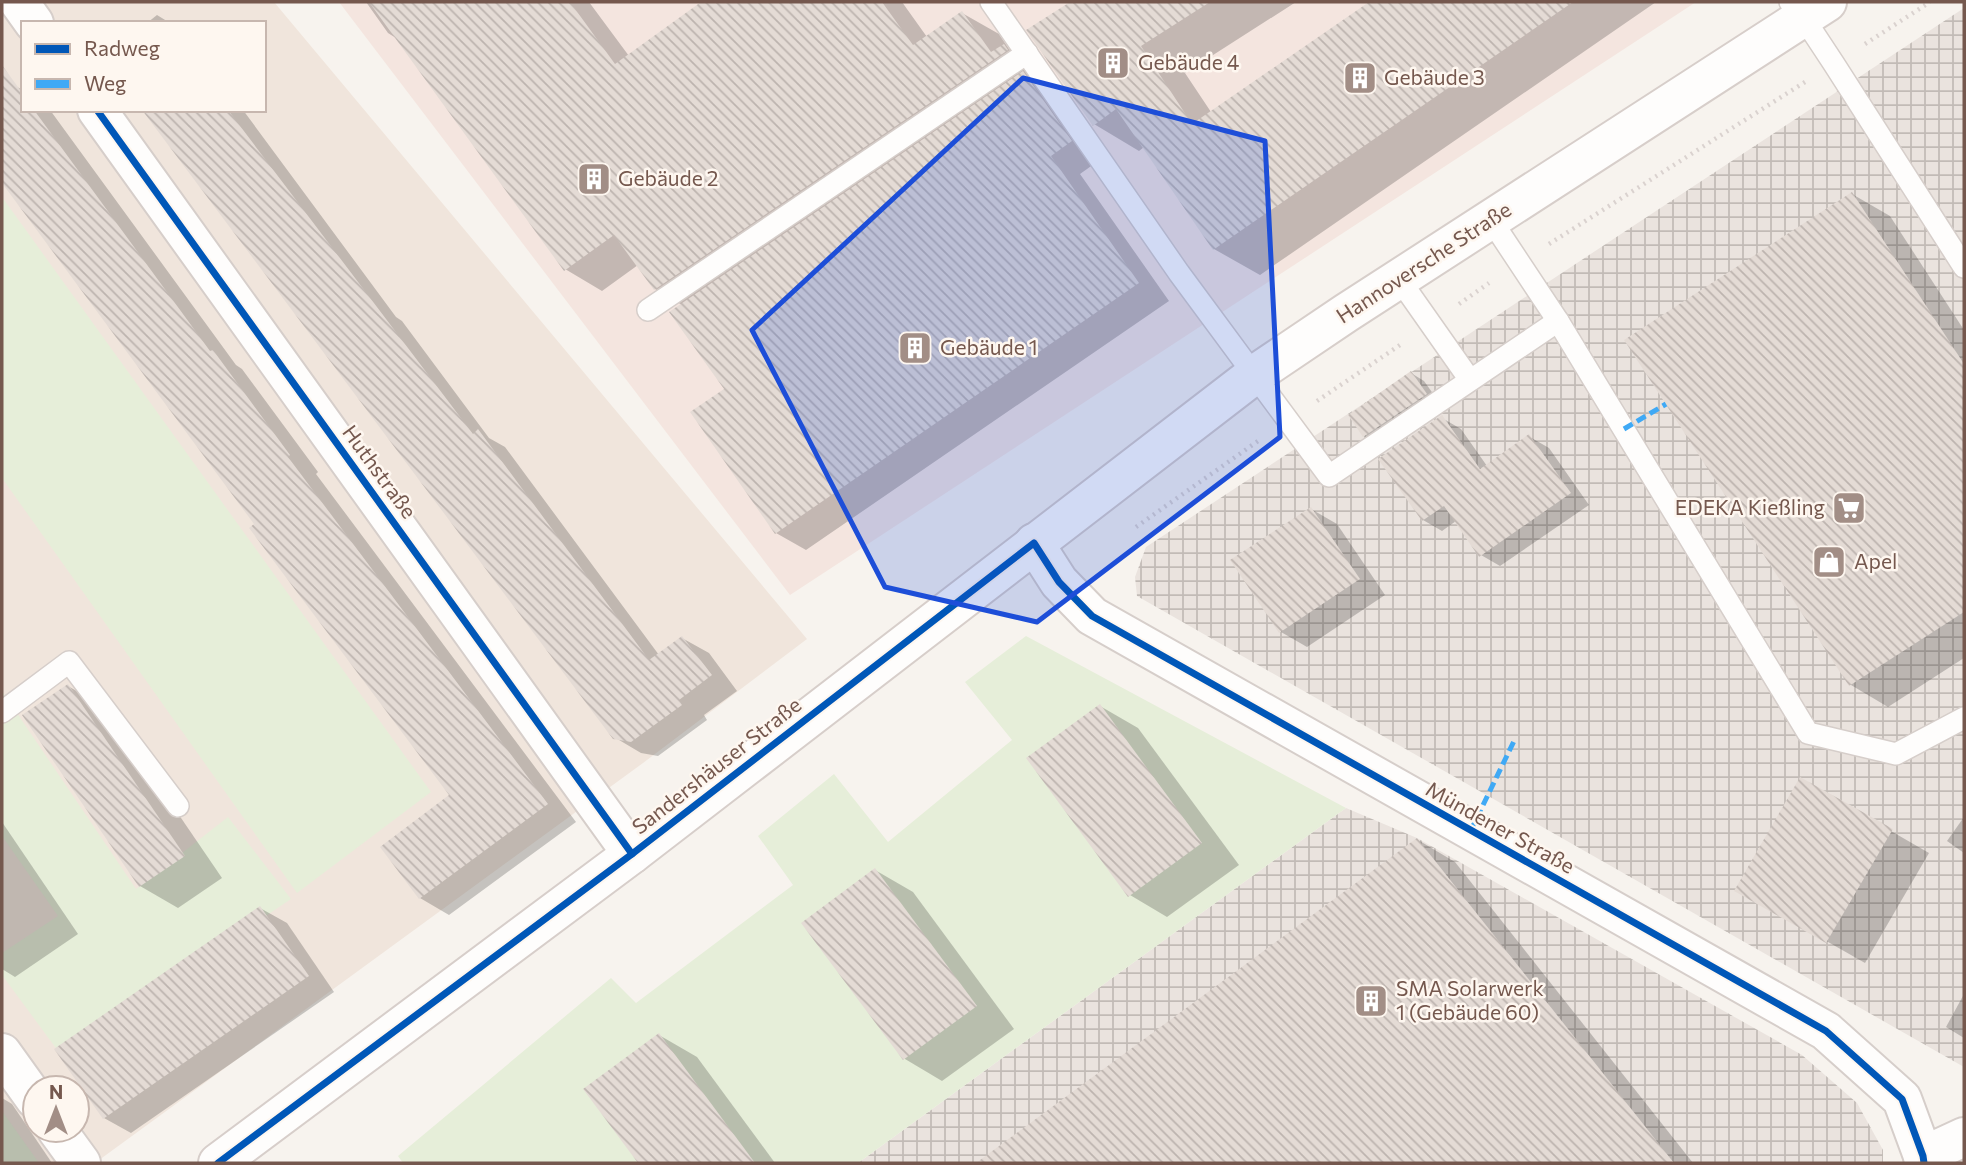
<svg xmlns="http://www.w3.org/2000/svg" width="1966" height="1165" font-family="Commissioner,sans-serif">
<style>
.residential{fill:#f0e5dc;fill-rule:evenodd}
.commercial{fill:#f4e5df}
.industrial{fill:url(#industrial-grid)}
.green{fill:#e6eed9}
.shadow{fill:#0003}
.building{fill:url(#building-back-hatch)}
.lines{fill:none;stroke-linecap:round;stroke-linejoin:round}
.lane-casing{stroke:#d6ceca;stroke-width:24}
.street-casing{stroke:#d6ceca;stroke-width:42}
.secondary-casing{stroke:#d7ceca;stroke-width:42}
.path{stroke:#dad2cf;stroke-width:4.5;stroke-dasharray:2 5;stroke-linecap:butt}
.lane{stroke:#fefdfc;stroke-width:21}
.street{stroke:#fefdfc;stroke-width:38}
.secondary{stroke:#fefdfc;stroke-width:38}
.quiet{stroke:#3fa9f5;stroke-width:5;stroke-dasharray:10 5;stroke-linecap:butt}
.cycleway-casing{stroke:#fef7f0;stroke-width:11}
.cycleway{stroke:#0057b8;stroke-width:7}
.marked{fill:#1d4ed8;fill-opacity:0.2;stroke:#1d4ed8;stroke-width:5;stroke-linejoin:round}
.labels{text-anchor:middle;stroke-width:5;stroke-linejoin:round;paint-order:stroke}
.poi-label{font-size:21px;fill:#75584e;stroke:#fef7f0;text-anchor:start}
.street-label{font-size:21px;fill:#75584e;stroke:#fef7f0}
</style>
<defs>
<pattern id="industrial-grid" width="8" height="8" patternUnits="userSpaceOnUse" patternTransform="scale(1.75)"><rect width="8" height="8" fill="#eae3de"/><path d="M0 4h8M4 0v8" fill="none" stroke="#c2bbb6"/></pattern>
<pattern id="building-back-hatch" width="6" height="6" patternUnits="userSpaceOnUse" patternTransform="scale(1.75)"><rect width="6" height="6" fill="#e4dbd5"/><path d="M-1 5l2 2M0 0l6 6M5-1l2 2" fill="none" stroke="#bdb4af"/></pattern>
</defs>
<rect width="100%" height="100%" fill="#f7f3ee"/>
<path class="residential" d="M 2,2 L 274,2 L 807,639 L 643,763 L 95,1163 L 2,1163 ZM 23,23 L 264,23 L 264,110 L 23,110 ZM 35,1088 L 77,1088 L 77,1130 L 35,1130 Z"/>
<path class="commercial" d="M 339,2 L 1696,2 L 790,595 Z"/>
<g class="industrial">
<path d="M 1964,8 L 1964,1067 L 1137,596 L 1135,577 L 1146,547 Z"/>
<path d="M 1346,808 L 1417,838 L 1802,1055 L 1857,1103 L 1883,1150 L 1883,1163 L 858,1163 Z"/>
</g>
<g class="green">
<path d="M 2,197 L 431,792 L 297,893 L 2,478 Z"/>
<path d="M 1026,636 L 1346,808 L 858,1163 L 403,1163 L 398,1156 L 611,978 L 636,1003 L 793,885 L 758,836 L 834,774 L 888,842 L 1012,740 L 965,682 Z"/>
<path d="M 2,691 L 136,889 L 228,817 L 291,899 L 61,1055 L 2,975 L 2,953 L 58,916 L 2,836 Z"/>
<path d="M 2,1111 L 39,1163 L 2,1163 Z"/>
</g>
<g class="shadow">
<path d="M 366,2 L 589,2 L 629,56 L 704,2 L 902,2 L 927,37 L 962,13 L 999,34 L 1009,49 L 1041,67 L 1101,159 L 1080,174 L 1169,301 L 806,550 L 776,533 L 727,389 L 682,305 L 655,289 L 638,265 L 602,291 L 565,269 L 399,40 L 388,33 Z"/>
<path d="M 1073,2 L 1296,2 L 1185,73 L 1211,112 L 1372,2 L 1656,2 L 1260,275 L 1214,249 L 1144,147 L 1139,151 L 1094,124 L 1029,30 Z"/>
<path d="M 157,15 L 170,23 L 147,23 Z"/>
<path d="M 15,86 L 23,90 L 23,110 L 50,110 L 236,365 L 242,369 L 318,472 L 316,474 L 576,822 L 449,915 L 420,898 L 451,796 L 256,524 L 2,180 L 2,96 Z"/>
<path d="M 145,110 L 243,110 L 396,317 L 402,321 L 489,438 L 505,447 L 659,655 L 682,638 L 709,653 L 737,691 L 704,715 L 707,720 L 658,756 L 641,753 L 614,737 Z"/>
<path d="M 1852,194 L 1890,216 L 1964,330 L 1964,658 L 1888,707 L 1851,685 Z"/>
<path d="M 1411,373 L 1424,381 L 1439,402 L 1377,443 L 1364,436 Z"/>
<path d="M 1442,418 L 1461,429 L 1487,466 L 1530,437 L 1549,448 L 1589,505 L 1500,566 L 1481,555 L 1456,521 L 1442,531 L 1423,520 Z"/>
<path d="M 1311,509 L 1337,524 L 1385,595 L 1307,647 L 1281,632 Z"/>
<path d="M 68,686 L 106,708 L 222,878 L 178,908 L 140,886 L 24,716 Z"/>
<path d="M 1100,706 L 1138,728 L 1239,865 L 1167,917 L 1130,895 Z"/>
<path d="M 1801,779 L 1929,853 L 1865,963 L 1737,890 Z"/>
<path d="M 1964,817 L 1964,853 L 1947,841 Z"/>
<path d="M 2,822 L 78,934 L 15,977 L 2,969 Z"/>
<path d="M 1418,840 L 1455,862 L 1693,1163 L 979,1163 Z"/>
<path d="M 875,870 L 913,892 L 1014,1029 L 942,1081 L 905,1059 L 804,924 Z"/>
<path d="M 260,908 L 287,923 L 334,992 L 131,1133 L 104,1118 L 56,1049 Z"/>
<path d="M 1964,994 L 1964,1038 L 1946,1027 Z"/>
<path d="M 659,1035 L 697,1057 L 775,1163 L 640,1163 L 585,1089 Z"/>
<path d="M 2,1098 L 12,1104 L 52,1163 L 2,1163 Z"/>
</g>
<g class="building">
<path d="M 369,2 L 570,2 L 615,64 L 701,2 L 882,2 L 913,45 L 962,11 L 991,52 L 1004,44 L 1008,50 L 654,290 L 614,235 L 564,271 Z"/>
<path d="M 1070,2 L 1210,2 L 1141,46 L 1192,124 L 1369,2 L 1573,2 L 1213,250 L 1116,109 L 1093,126 L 1026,30 Z"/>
<path d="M 2,65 L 23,94 L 23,110 L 34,110 L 210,351 L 213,350 L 290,455 L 288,457 L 548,804 L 419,899 L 380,847 L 449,795 L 249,528 L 254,524 L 2,183 Z"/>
<path d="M 1023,71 L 1072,141 L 1051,156 L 1139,283 L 775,534 L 690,412 L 724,389 L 669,312 Z"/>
<path d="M 142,110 L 228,110 L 473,434 L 478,429 L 649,660 L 682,636 L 712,675 L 679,700 L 682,705 L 631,742 L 613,739 Z"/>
<path d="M 1852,192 L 1964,364 L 1964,612 L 1849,686 L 1624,340 Z"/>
<path d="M 1411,371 L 1427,394 L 1363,437 L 1348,415 Z"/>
<path d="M 1442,415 L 1480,469 L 1529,434 L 1571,493 L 1479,557 L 1444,506 L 1422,521 L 1378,459 Z"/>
<path d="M 1311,507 L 1360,579 L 1279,633 L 1230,560 Z"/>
<path d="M 68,684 L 185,856 L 139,887 L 22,715 Z"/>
<path d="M 1100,704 L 1202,843 L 1128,897 L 1026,758 Z"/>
<path d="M 1800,777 L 1893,829 L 1826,943 L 1734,891 Z"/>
<path d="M 1417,838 L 1674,1163 L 976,1163 Z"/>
<path d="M 875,868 L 977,1006 L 903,1060 L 801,923 Z"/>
<path d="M 260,906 L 309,976 L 103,1119 L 54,1049 Z"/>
<path d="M 659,1033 L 755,1163 L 638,1163 L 583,1089 Z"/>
</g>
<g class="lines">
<defs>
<g id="lane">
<path d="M 991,2 L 1179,273 L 1329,476 L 1558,321"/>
<path d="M 1790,2 L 1803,17 L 1834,64 L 1964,267"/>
<path d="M 1491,220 L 1558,321 L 1808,733 L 1896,754 L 1964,718"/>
<path d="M 1399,279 L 1470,380"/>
<path d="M 648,310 L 1027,53"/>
<path d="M 2,712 L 69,662 L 178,806"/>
</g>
<g id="street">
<path d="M 19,2 L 34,23"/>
<path d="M 97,110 L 632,854"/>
<path d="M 1034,543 L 1059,582 L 1092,616 L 1826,1031 L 1902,1099 L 1923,1156 L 1924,1163"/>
<path d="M 2,1053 L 35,1099"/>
<path d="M 57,1130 L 81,1163"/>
<path d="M 1923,1156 L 1964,1137"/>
</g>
<path id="secondary" d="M 218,1163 L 632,854 L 1254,375 L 1346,313 L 1827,2"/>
</defs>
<use href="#lane" class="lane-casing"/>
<use href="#street" class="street-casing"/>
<use href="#secondary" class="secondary-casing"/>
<g class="path">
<path d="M 1865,44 L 1930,2"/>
<path d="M 1549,244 L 1805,82"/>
<path d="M 1459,304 L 1489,283"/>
<path d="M 1317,401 L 1400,345"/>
<path d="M 1136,527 L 1258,441"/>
</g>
<use href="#lane" class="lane"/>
<use href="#street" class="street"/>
<use href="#secondary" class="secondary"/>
<g class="quiet">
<path d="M 1624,429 L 1666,404"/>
<path d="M 1470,832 L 1515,739"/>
</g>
<defs>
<g id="cycleway">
<path d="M 97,110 L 632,854"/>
<path d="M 218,1163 L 632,854 L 1034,543 L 1059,582 L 1092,616 L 1826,1031 L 1902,1099 L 1923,1156 L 1924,1163"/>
</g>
</defs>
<use href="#cycleway" class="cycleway-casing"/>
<use href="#cycleway" class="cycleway"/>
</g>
<path class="marked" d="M 1023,78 L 1265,141 L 1280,437 L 1037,622 L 885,587 L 752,330 Z"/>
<defs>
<symbol id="building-square" viewBox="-11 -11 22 22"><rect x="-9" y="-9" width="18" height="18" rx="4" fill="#a28e86" stroke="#fef7f0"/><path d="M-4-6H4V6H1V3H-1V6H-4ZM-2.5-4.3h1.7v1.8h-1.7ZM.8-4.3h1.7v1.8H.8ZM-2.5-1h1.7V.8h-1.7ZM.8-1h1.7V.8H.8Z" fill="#fff"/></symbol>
<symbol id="supermarket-square" viewBox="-11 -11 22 22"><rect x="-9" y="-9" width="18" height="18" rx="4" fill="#a28e86" stroke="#fef7f0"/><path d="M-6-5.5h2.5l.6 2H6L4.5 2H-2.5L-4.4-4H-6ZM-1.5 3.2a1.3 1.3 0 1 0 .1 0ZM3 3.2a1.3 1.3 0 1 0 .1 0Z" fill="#fff"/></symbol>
<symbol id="shop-square" viewBox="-11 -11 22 22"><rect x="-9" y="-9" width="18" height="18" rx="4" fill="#a28e86" stroke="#fef7f0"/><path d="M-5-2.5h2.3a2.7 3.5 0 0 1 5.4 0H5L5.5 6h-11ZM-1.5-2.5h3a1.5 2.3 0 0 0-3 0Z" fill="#fff"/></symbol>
</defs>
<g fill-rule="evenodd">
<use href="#building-square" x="1094" y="44" width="38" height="38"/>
<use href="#building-square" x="1341" y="59" width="38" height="38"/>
<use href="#building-square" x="575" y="160" width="38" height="38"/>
<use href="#building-square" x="896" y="329" width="38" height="38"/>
<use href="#supermarket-square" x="1830" y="489" width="38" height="38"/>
<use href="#shop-square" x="1810" y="543" width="38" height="38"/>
<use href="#building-square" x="1352" y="982" width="38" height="38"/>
</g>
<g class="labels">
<g class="poi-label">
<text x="1138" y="70">Gebäude 4</text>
<text x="1384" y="85">Gebäude 3</text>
<text x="618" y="186">Gebäude 2</text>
<text x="940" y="355">Gebäude 1</text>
<text x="1825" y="515" text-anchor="end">EDEKA Kießling</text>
<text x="1854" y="569">Apel</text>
<text x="1396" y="996">SMA Solarwerk<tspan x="1396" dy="24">1 (Gebäude 60)</tspan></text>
</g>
<g class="street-label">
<text transform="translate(1424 263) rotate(-33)" y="7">Hannoversche Straße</text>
<text transform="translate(379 472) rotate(54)" y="7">Huthstraße</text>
<text transform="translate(717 766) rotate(-38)" y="7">Sandershäuser Straße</text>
<text transform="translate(1500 828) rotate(29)" y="7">Mündener Straße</text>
</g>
</g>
<rect width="1966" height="1165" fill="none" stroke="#75584e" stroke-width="7"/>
<rect x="21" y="21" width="245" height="91" fill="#fef7f0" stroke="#c7b7af" stroke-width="2"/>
<rect x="35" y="44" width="35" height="10" fill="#0057b8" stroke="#c7b7af" stroke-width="2"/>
<text x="84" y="56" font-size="21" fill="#75584e">Radweg</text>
<rect x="35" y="79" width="35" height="10" fill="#3fa9f5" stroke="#c7b7af" stroke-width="2"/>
<text x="84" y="91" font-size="21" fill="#75584e">Weg</text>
<g transform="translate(56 1109)"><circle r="33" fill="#fef7f0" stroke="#c7b7af" stroke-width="2"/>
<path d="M0-5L12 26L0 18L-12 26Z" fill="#a28e86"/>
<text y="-10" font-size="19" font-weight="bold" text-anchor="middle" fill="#75584e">N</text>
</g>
</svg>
